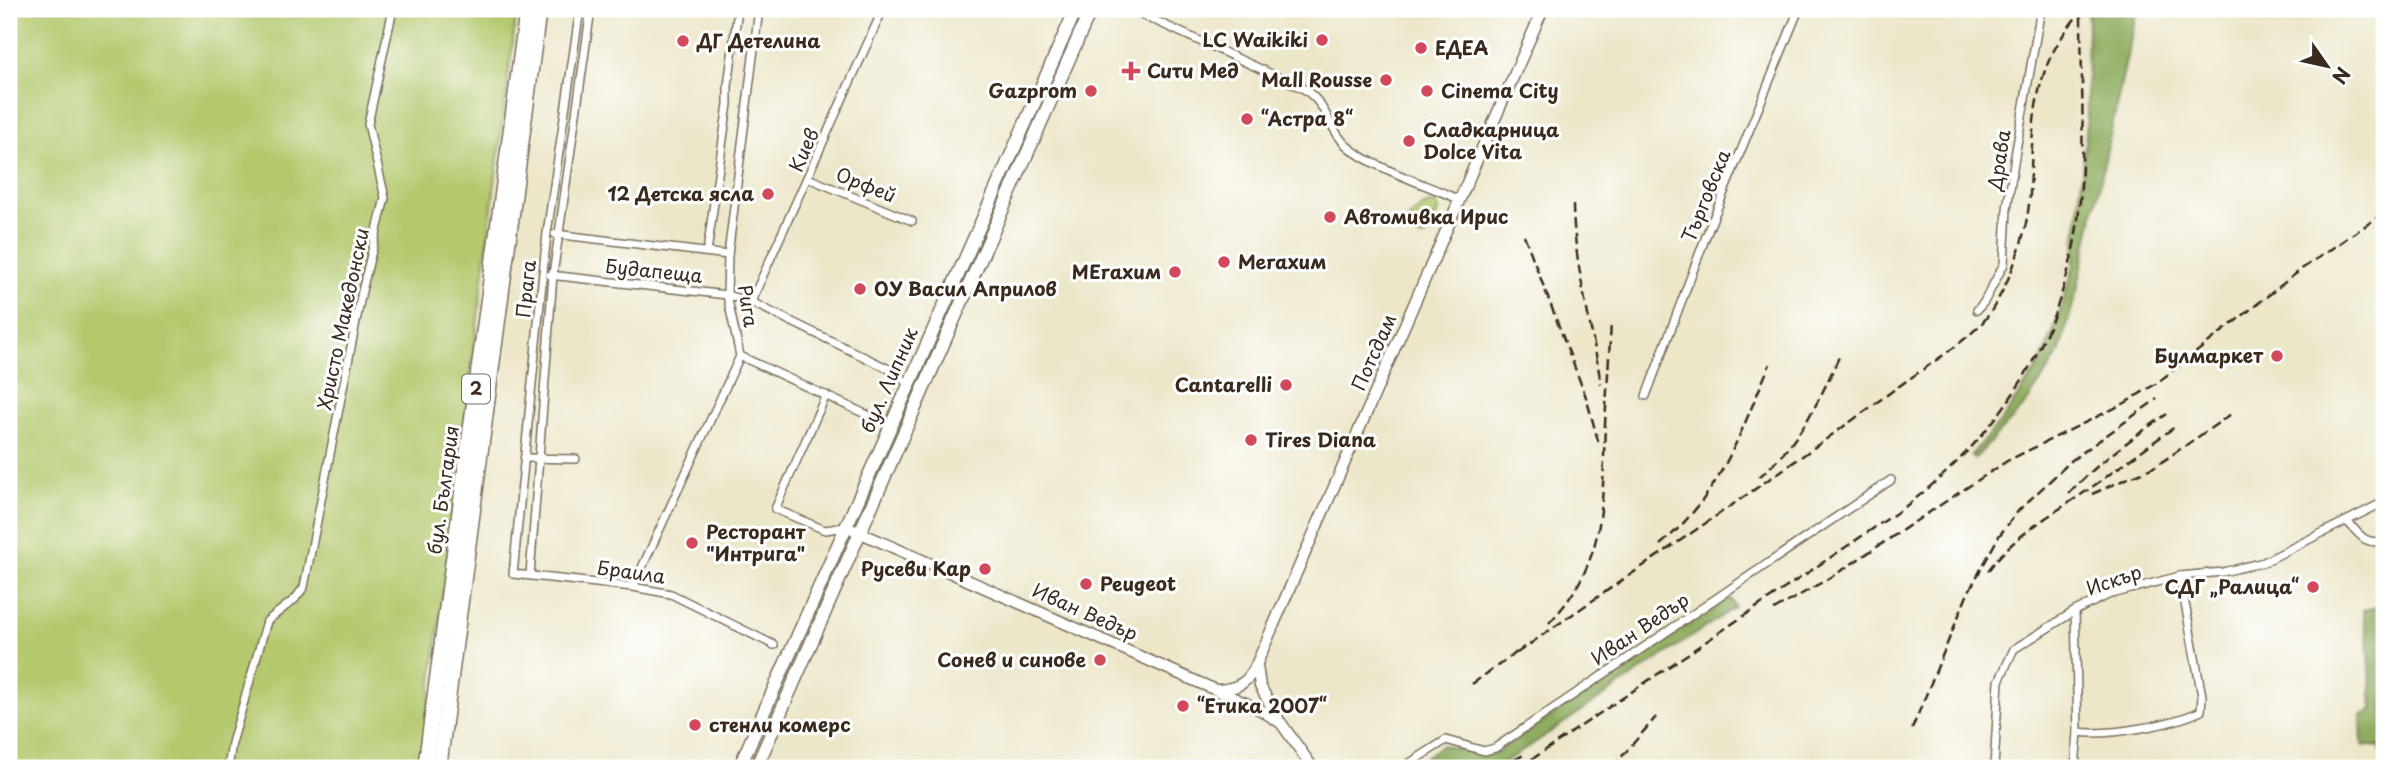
<svg xmlns="http://www.w3.org/2000/svg" width="2393" height="777" font-family="'Playpen Sans',sans-serif">
<style>
.green{fill:#b4c96e;stroke:#787a46;stroke-width:2}
.forest{fill:#8fad61;stroke:#656c40;stroke-width:2}
.lines{fill:none;stroke-linecap:round;stroke-linejoin:round}
.street-casing{stroke:#796c5a;stroke-width:10}
.secondary-casing{stroke:#796c5a;stroke-width:13}
.primary-casing{stroke:#796c5a;stroke-width:15}
.highway-casing{stroke:#796c5a;stroke-width:17}
.street{stroke:#fff;stroke-width:7}
.secondary{stroke:#fff;stroke-width:10}
.primary{stroke:#fff;stroke-width:12}
.highway{stroke:#fff;stroke-width:14}
.rail{stroke:#3b2a1e;stroke-width:2.5;stroke-dasharray:10 5;stroke-linecap:butt}
.poi-dot{fill:#d1495b;stroke:#fff;stroke-width:2.5}
.labels{text-anchor:middle;stroke-width:6;stroke-linejoin:round;paint-order:stroke}
.shield{fill:#fff;stroke:#766a62;stroke-width:2}
.shield-label{font-size:18px;font-weight:bold;fill:#3b2a1e}
.poi-label{font-size:19px;font-weight:bold;fill:#3b2a1e;stroke:#fff;text-anchor:start}
.street-label{font-size:19px;fill:#3b2a1e;stroke:#fff}
</style>
<rect width="100%" height="100%" fill="#fff"/>
<filter id="ink" filterUnits="userSpaceOnUse"><feTurbulence type="fractalNoise" baseFrequency=".0143" numOctaves="2"/><feDisplacementMap in="SourceGraphic" scale="14" xChannelSelector="R" yChannelSelector="G"/><feConvolveMatrix kernelMatrix="1 2 1 2 8 2 1 2 1" color-interpolation-filters="sRGB"/></filter>
<filter id="wash" filterUnits="userSpaceOnUse"><feTurbulence type="fractalNoise" baseFrequency=".00686" numOctaves="4" result="noise"/><feDisplacementMap in="SourceGraphic" scale="28" xChannelSelector="R" yChannelSelector="G"/><feGaussianBlur stdDeviation="1.57" result="paint"/><feColorMatrix in="noise" values="0 0 0 0 0 0 0 0 0 0 0 0 0 0 0 0 0 1.4 0 .05"/><feComposite in="paint" operator="in"/></filter>
<g filter="url(#wash)">
<rect width="100%" height="100%" fill="#ede7ca"/>
<g class="green">
<path d="M 9,9 L 517,9 L 421,768 L 9,768 Z"/>
<path d="M 1427,204 L 1435,204 L 1439,209 L 1429,233 L 1422,238 L 1409,232 L 1406,222 L 1413,214 Z"/>
</g>
<g class="forest">
<path d="M 2088,9 L 2137,9 L 2077,290 L 2059,353 L 2024,407 L 1974,459 L 1971,455 L 2001,421 L 2039,365 L 2054,330 L 2073,270 L 2087,123 Z"/>
<path d="M 1729,597 L 1735,607 L 1515,756 L 1493,768 L 1419,768 L 1420,761 L 1442,745 L 1483,755 L 1498,752 Z"/>
<path d="M 2384,606 L 2384,751 L 2380,751 L 2380,747 L 2362,745 L 2361,716 L 2372,710 L 2369,651 L 2363,610 Z"/>
</g>
</g>
<g filter="url(#ink)">
<g class="lines">
<defs>
<g id="street">
<path d="M 580,9 L 547,233 L 513,574 L 633,587 L 671,594 L 774,645"/>
<path d="M 1130,9 L 1304,89 C 1328,105 1328,128 1346,145 C 1368,166 1430,186 1460,200"/>
<path d="M 1145,9 L 1152,20"/>
<path d="M 808,178 L 912,221"/>
<path d="M 555,234 L 728,255"/>
<path d="M 707,252 L 728,104 L 728,86 L 738,9"/>
<path d="M 550,275 L 727,295 L 751,302 L 895,372 L 908,384"/>
<path d="M 751,302 L 883,9"/>
<path d="M 1977,310 L 1984,302 L 2004,264 L 2007,209 L 2015,156 L 2041,9"/>
<path d="M 740,356 L 874,418"/>
<path d="M 826,395 L 775,509 L 825,530 L 845,527"/>
<path d="M 1646,396 L 1706,236 L 1799,9"/>
<path d="M 525,458 L 576,459"/>
<path d="M 2347,521 C 2360,535 2364,545 2384,541"/>
<path d="M 530,575 L 553,275 L 591,9"/>
<path d="M 633,587 L 740,356 L 727,295 L 728,255 L 759,9"/>
<path d="M 2078,732 C 2110,736 2171,725 2201,711 L 2202,696 L 2180,576"/>
<path d="M 228,768 L 232,743 L 267,621 L 295,599 L 304,587 L 362,291 L 385,198 L 368,124 L 393,9"/>
<path d="M 1402,768 L 1446,740 L 1484,751 L 1495,748 L 1891,480"/>
<path d="M 1994,768 L 1999,681 L 2014,649 L 2075,611 L 2108,595 L 2180,576 L 2223,572 L 2264,562 L 2384,502"/>
<path d="M 2075,768 L 2078,732 L 2075,611"/>
</g>
<g id="secondary">
<path d="M 854,530 L 1261,710 L 1281,723 L 1313,768"/>
<path d="M 1257,666 L 1260,686 L 1278,718"/>
<path d="M 1219,690 C 1239,688 1249,682 1257,663 L 1543,9"/>
</g>
<g id="primary">
<path d="M 739,768 L 1076,9"/>
<path d="M 756,768 L 1091,9"/>
</g>
<g id="highway">
<path d="M 425,768 L 527,9"/>
<path d="M 439,768 L 539,9"/>
</g>
</defs>
<use href="#street" class="street-casing"/>
<use href="#secondary" class="secondary-casing"/>
<use href="#primary" class="primary-casing"/>
<use href="#highway" class="highway-casing"/>
<use href="#street" class="street"/>
<use href="#secondary" class="secondary"/>
<use href="#primary" class="primary"/>
<use href="#highway" class="highway"/>
<g class="rail">
<path d="M 1573,205 C 1574,266 1592,324 1601,384"/>
<path d="M 1524,235 L 1586,397 L 1599,444"/>
<path d="M 1759,477 C 1799,444 1818,403 1839,357"/>
<path d="M 2069,494 C 2098,462 2131,439 2167,414"/>
<path d="M 2092,494 L 2156,466 L 2234,412"/>
<path d="M 1660,545 C 1722,493 1739,435 1770,364"/>
<path d="M 1988,571 C 2013,535 2053,514 2088,490 C 2117,469 2146,447 2175,427"/>
<path d="M 1774,610 L 1833,576 L 2007,461 L 2125,403 L 2157,383 L 2303,268 L 2384,213"/>
<path d="M 1549,623 C 1608,561 1602,503 1605,424 C 1607,390 1609,357 1611,323"/>
<path d="M 1517,653 C 1641,566 1768,483 1891,392 C 1916,373 1974,338 1990,313 C 2012,278 2027,235 2030,194 C 2032,152 2031,107 2046,68 C 2054,46 2068,27 2082,10"/>
<path d="M 1472,684 L 1524,647"/>
<path d="M 1912,729 L 1968,593 L 1999,536 L 2019,510 L 2072,460 L 2157,399"/>
<path d="M 1501,768 L 1525,754"/>
<path d="M 1519,768 L 1902,509 C 2004,433 2069,329 2080,201 C 2085,137 2081,72 2081,9"/>
<path d="M 1612,768 L 1656,717"/>
</g>
</g>
</g>
<g class="poi-dot">
<circle cx="1322" cy="40" r="7"/>
<circle cx="683" cy="41" r="7"/>
<circle cx="1421" cy="48" r="7"/>
<path d="M1127.5 60.5h7v7h7v7h-7v7h-7v-7h-7v-7h7z"/>
<circle cx="1386" cy="80" r="7"/>
<circle cx="1091" cy="91" r="7"/>
<circle cx="1427" cy="91" r="7"/>
<circle cx="1247" cy="119" r="7"/>
<circle cx="1409" cy="141" r="7"/>
<circle cx="768" cy="194" r="7"/>
<circle cx="1330" cy="217" r="7"/>
<circle cx="1224" cy="262" r="7"/>
<circle cx="1175" cy="272" r="7"/>
<circle cx="860" cy="289" r="7"/>
<circle cx="2277" cy="356" r="7"/>
<circle cx="1286" cy="385" r="7"/>
<circle cx="1251" cy="440" r="7"/>
<circle cx="692" cy="543" r="7"/>
<circle cx="985" cy="569" r="7"/>
<circle cx="1086" cy="584" r="7"/>
<circle cx="2313" cy="587" r="7"/>
<circle cx="1100" cy="660" r="7"/>
<circle cx="1183" cy="706" r="7"/>
<circle cx="695" cy="725" r="7"/>
</g>
<g class="labels">
<rect class="shield" x="462" y="374.5" width="28" height="29" rx="5"/>
<g class="shield-label">
<text x="476" y="395">2</text>
</g>
<g class="poi-label">
<text x="1308" y="47" text-anchor="end">LC Waikiki</text>
<text x="697" y="48">ДГ Детелина</text>
<text x="1435" y="55">ЕДЕА</text>
<text x="1147" y="78">Сити Мед</text>
<text x="1372" y="87" text-anchor="end">Mall Rousse</text>
<text x="1077" y="98" text-anchor="end">Gazprom</text>
<text x="1441" y="98">Cinema City</text>
<text x="1261" y="126">“Астра 8“</text>
<text x="1423" y="137">Сладкарница<tspan x="1423" dy="22">Dolce Vita</tspan></text>
<text x="754" y="201" text-anchor="end">12 Детска ясла</text>
<text x="1344" y="224">Автомивка Ирис</text>
<text x="1238" y="269">Мегахим</text>
<text x="1161" y="279" text-anchor="end">МЕгахим</text>
<text x="874" y="296">ОУ Васил Априлов</text>
<text x="2263" y="363" text-anchor="end">Булмаркет</text>
<text x="1272" y="392" text-anchor="end">Cantarelli</text>
<text x="1265" y="447">Tires Diana</text>
<text x="706" y="539">Ресторант<tspan x="706" dy="22">"Интрига"</tspan></text>
<text x="971" y="576" text-anchor="end">Русеви Кар</text>
<text x="1100" y="591">Peugeot</text>
<text x="2299" y="594" text-anchor="end">СДГ „Ралица“</text>
<text x="1086" y="667" text-anchor="end">Сонев и синове</text>
<text x="1197" y="713">“Етика 2007“</text>
<text x="709" y="732">стенли комерс</text>
</g>
<g class="street-label">
<text transform="translate(804 150) rotate(-66)" y="7">Киев</text>
<text transform="translate(1999 160) rotate(-81)" y="7">Драва</text>
<text transform="translate(866 185) rotate(22)" y="7">Орфей</text>
<text transform="translate(1706 196) rotate(-68)" y="7">Търговска</text>
<text transform="translate(654 271) rotate(6)" y="7">Будапеща</text>
<text transform="translate(526 289) rotate(-84)" y="7">Прага</text>
<text transform="translate(748 306) rotate(81)" y="7">Рига</text>
<text transform="translate(343 319) rotate(-78)" y="7">Христо Македонски</text>
<text transform="translate(1374 352) rotate(-66)" y="7">Потсдам</text>
<text transform="translate(889 380) rotate(-66)" y="7">бул. Липник</text>
<text transform="translate(443 490) rotate(-82)" y="7">бул. България</text>
<text transform="translate(631 572) rotate(8)" y="7">Браила</text>
<text transform="translate(2114 580) rotate(-19)" y="7">Искър</text>
<text transform="translate(1085 612) rotate(24)" y="7">Иван Ведър</text>
<text transform="translate(1640 629) rotate(-34)" y="7">Иван Ведър</text>
</g>
</g>
<rect width="2393" height="777" fill="none" stroke="#fff" stroke-width="35"/>
<g transform="translate(2327 66) rotate(124)" stroke="#ffffff" stroke-width="5" paint-order="stroke">
<path d="M0-5L12 26L0 18L-12 26Z" fill="#3b2a1e"/>
<text y="-10" font-size="19" font-weight="bold" text-anchor="middle" fill="#3b2a1e">N</text>
</g>
</svg>
